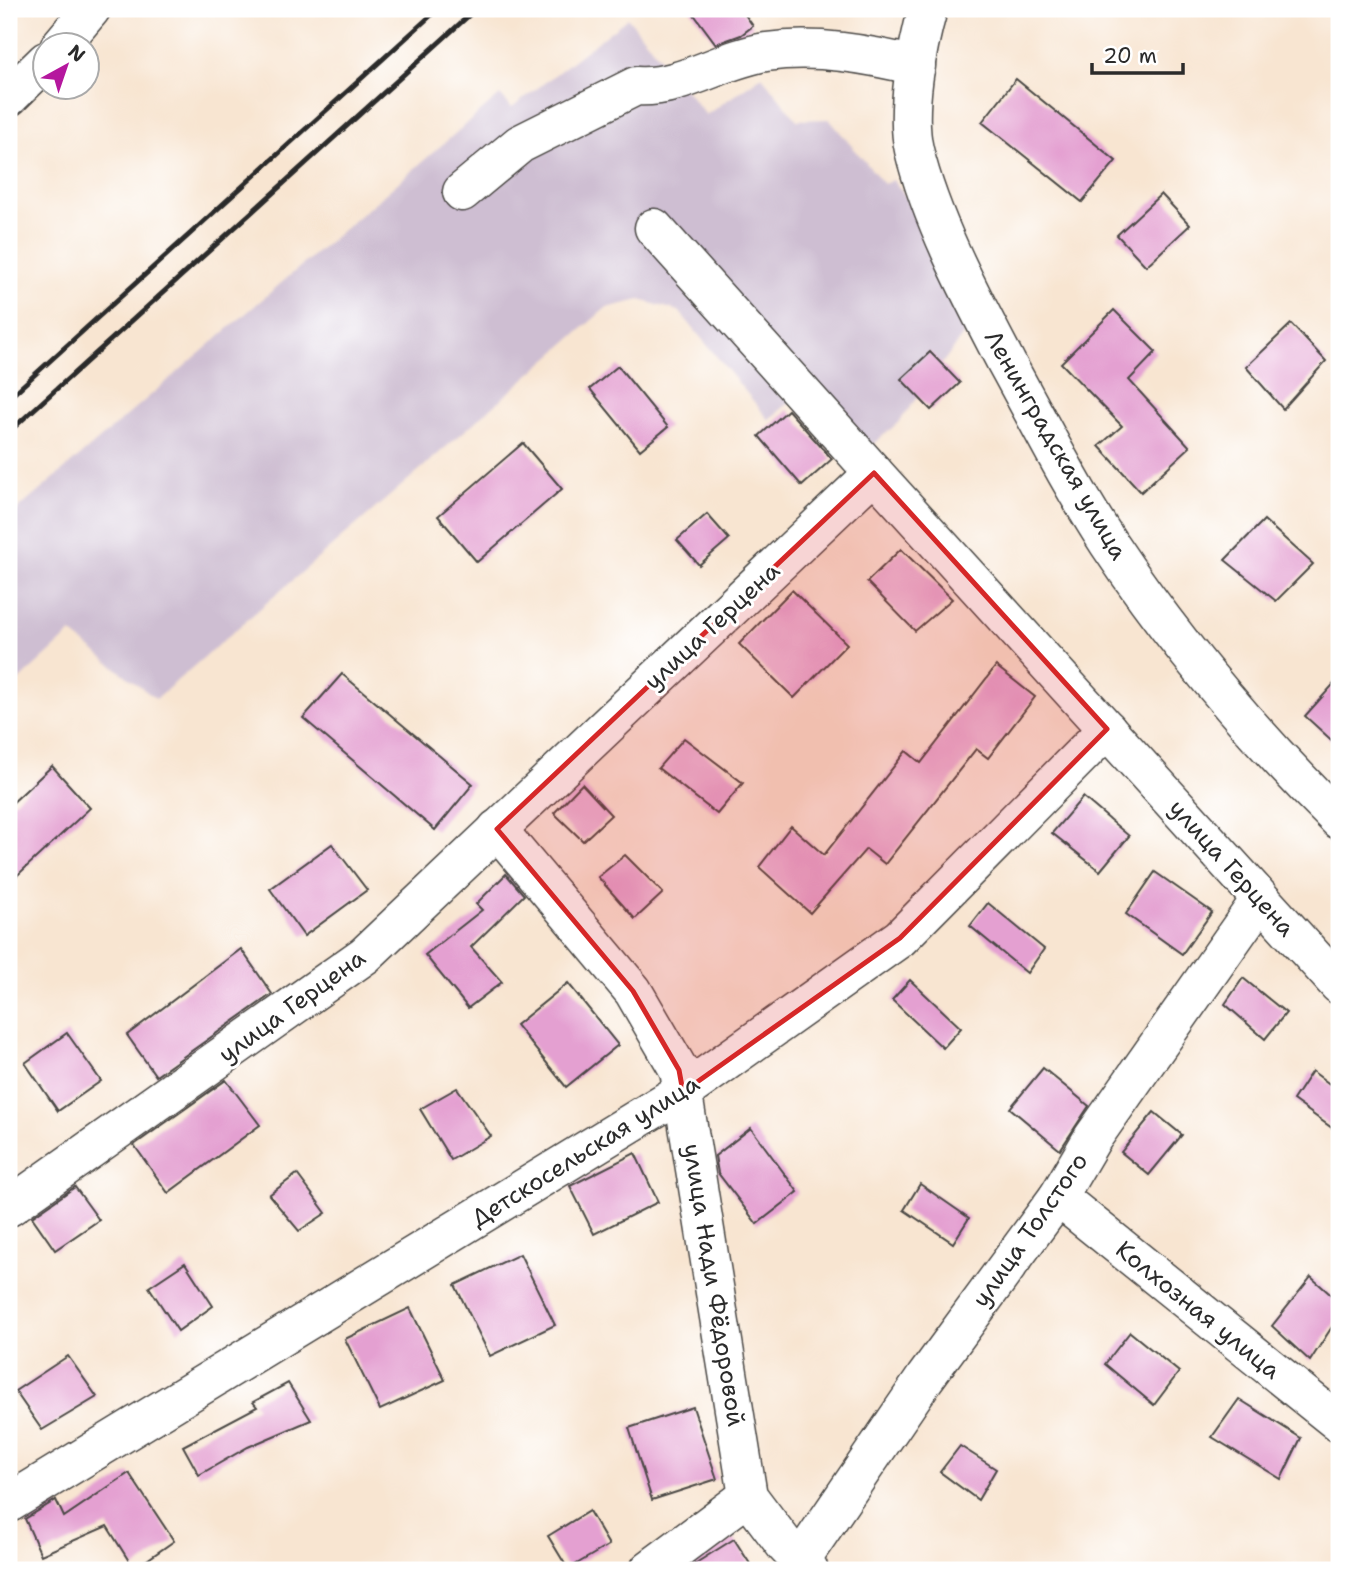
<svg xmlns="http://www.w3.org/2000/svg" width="1348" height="1579" font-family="'Shantell Sans',sans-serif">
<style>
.industrial{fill:#cebed2}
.building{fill:#e4a0d1}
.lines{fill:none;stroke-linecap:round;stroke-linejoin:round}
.minor-casing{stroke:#4a4744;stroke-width:41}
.minor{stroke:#fff;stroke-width:38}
.rail{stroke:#2b2b2b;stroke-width:5}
.marked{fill:#d62828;fill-opacity:0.2;stroke:#d62828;stroke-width:5;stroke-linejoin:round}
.labels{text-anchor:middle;stroke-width:6;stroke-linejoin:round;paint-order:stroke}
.street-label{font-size:24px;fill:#2b2b2b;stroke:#fff}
</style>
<rect width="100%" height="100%" fill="#fff"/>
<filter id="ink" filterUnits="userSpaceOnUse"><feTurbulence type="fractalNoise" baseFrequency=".0143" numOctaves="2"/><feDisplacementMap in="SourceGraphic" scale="14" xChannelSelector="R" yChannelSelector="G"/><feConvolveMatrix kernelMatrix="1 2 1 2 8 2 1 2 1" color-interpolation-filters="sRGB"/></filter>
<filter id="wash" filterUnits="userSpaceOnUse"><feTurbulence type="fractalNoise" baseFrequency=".00686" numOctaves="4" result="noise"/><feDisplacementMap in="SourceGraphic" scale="28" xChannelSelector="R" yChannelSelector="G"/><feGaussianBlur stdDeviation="1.57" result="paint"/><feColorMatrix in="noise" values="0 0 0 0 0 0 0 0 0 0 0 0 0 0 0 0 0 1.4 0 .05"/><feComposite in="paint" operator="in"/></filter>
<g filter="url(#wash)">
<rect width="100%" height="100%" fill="#f8e5d1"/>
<path class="industrial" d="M 628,18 L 706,115 L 762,76 L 797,120 L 829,119 L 884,184 L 893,180 L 952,256 L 971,324 L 900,421 L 854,461 L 798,395 L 769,420 L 679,311 L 640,300 L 606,308 L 156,699 L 71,633 L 9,690 L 9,517 L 500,95 L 512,108 Z"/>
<g id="blocks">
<g class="building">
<path d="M 690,9 L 741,9 L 753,26 L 741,35 L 716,44 Z"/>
<path d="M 1016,79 L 1116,161 L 1082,202 L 982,122 Z"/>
<path d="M 1161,194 L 1190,225 L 1146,266 L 1117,235 Z"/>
<path d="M 1114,310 L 1156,352 L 1129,380 L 1190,447 L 1141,492 L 1099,446 L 1122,426 L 1061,363 Z"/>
<path d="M 1291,324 L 1326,361 L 1283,409 L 1246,367 Z"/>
<path d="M 930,352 L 960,383 L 931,410 L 901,379 Z"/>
<path d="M 618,366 L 668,427 L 640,450 L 590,389 Z"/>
<path d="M 788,410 L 832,459 L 802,486 L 759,436 Z"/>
<path d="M 523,443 L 562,489 L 477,562 L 438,516 Z"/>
<path d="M 707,514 L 729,539 L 699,565 L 677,540 Z"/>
<path d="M 1264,520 L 1313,564 L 1276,601 L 1225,560 Z"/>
<path d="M 901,549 L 952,599 L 915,631 L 867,582 Z"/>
<path d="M 792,590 L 847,644 L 794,698 L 739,644 Z"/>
<path d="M 996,666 L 1035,697 L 988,758 L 976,749 L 885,864 L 866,849 L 810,913 L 759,867 L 791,826 L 824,855 L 906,751 L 921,763 Z"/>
<path d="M 342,674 L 473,784 L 435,830 L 303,718 Z"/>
<path d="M 1339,678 L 1339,747 L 1305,716 Z"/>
<path d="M 684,738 L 743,783 L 717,814 L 658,768 Z"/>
<path d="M 52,766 L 90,808 L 9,883 L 9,806 Z"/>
<path d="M 582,784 L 611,815 L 583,841 L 554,813 Z"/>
<path d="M 1083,797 L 1129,836 L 1100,871 L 1052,833 Z"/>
<path d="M 332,844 L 367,890 L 304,936 L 270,889 Z"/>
<path d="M 625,855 L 663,893 L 635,919 L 598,877 Z"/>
<path d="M 1155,872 L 1212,912 L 1182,954 L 1126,914 Z"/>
<path d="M 506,874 L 524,895 L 471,947 L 502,982 L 468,1008 L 425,955 L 482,910 L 476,904 Z"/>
<path d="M 988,903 L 1044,949 L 1027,973 L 970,926 Z"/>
<path d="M 241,949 L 272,994 L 156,1076 L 127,1035 Z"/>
<path d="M 1243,978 L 1286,1013 L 1265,1039 L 1225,1004 Z"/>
<path d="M 910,980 L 961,1028 L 943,1048 L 892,1000 Z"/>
<path d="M 568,983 L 618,1045 L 566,1087 L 516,1025 Z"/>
<path d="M 67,1033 L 101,1081 L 58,1111 L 25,1063 Z"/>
<path d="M 1043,1068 L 1089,1106 L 1060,1150 L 1010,1108 Z"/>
<path d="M 1312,1071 L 1339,1091 L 1339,1133 L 1293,1100 Z"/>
<path d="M 226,1080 L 260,1125 L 168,1193 L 134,1145 Z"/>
<path d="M 457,1088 L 491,1136 L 451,1160 L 420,1109 Z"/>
<path d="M 1154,1112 L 1182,1135 L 1149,1175 L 1121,1152 Z"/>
<path d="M 751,1128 L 798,1192 L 757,1224 L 718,1173 L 715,1156 Z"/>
<path d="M 635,1153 L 658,1202 L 594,1234 L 570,1186 Z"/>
<path d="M 297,1174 L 326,1213 L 299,1231 L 269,1195 Z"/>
<path d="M 920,1184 L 969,1218 L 953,1243 L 904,1210 Z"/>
<path d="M 75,1187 L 99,1220 L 55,1250 L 32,1217 Z"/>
<path d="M 520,1254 L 555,1325 L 490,1356 L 455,1285 Z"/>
<path d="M 185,1263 L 213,1306 L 178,1331 L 149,1287 Z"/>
<path d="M 1311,1277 L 1339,1302 L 1339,1316 L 1310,1361 L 1272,1326 Z"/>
<path d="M 410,1308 L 445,1380 L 380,1410 L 345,1339 Z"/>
<path d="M 1130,1332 L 1179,1372 L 1154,1405 L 1105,1364 Z"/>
<path d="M 68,1356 L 97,1397 L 42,1430 L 15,1391 Z"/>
<path d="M 288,1383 L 311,1420 L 248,1447 L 199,1475 L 183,1446 L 257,1407 L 253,1402 Z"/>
<path d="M 1239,1399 L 1301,1438 L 1281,1479 L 1212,1437 Z"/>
<path d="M 693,1407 L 717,1479 L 652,1500 L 629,1428 Z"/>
<path d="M 960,1446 L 996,1469 L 978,1500 L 940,1472 Z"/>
<path d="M 129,1473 L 174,1541 L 134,1569 L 107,1526 L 41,1555 L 25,1519 L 56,1500 L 64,1517 Z"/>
<path d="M 589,1511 L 609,1545 L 568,1569 L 548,1536 Z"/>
<path d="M 734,1539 L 754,1570 L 685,1570 L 688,1568 Z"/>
</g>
</g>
</g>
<g filter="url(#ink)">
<use href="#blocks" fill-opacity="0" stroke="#4a4744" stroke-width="2"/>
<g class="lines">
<defs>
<g id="minor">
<path d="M 928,9 C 917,47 905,111 914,150 C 931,221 973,299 1007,364 C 1040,424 1071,486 1109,544 C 1175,643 1254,736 1339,820"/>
<path d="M 60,46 L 91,9"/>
<path d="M 9,97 L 46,61"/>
<path d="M 462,192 L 520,144 L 636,86 C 683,89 720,59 766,52 C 816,45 867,54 916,66"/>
<path d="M 654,228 L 874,473"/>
<path d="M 497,829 L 633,991 L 679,1070 L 748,1496 L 785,1545 L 809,1570"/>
<path d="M 1058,1197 L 1339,1423"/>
<path d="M 9,1207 L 365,955 L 874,473 L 1339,985"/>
<path d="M 9,1503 L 693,1085 L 900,938 L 1107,729"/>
<path d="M 800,1561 L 925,1378 L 1058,1197 L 1092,1139 L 1260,900"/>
<path d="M 649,1570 L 748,1496"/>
</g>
</defs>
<use href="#minor" class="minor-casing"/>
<use href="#minor" class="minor"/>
<g class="rail">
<path d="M 9,398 L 438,9"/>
<path d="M 9,432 L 476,9"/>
</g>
</g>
</g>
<path class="marked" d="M 874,473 L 1107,729 L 900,938 L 683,1092 L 679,1070 L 633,991 L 497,829 Z"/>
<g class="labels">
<g class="street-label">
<text transform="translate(1056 445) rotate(60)" y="8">Ленинградская улица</text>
<text transform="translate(712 626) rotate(-43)" y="8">улица Герцена</text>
<text transform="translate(1232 868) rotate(48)" y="8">улица Герцена</text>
<text transform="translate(292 1006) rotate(-36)" y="8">улица Герцена</text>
<text transform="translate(585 1151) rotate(-32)" y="8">Детскосельская улица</text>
<text transform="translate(1030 1230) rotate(-55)" y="8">улица Толстого</text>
<text transform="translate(714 1285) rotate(81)" y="8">улица Нади Фёдоровой</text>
<text transform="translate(1198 1310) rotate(39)" y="8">Колхозная улица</text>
</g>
</g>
<rect width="1348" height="1579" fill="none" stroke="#fff" stroke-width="35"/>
<g transform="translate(66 66) rotate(40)"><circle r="33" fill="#ffffff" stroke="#aaaaaa" stroke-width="2"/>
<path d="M0-5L12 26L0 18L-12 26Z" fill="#b5179e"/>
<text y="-10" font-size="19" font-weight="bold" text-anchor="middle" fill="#2b2b2b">N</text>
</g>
<path d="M1092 63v10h91v-10" fill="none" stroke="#2b2b2b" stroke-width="3.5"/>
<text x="1103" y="63" font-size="21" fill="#2b2b2b" stroke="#ffffff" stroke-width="5" paint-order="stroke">20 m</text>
</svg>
